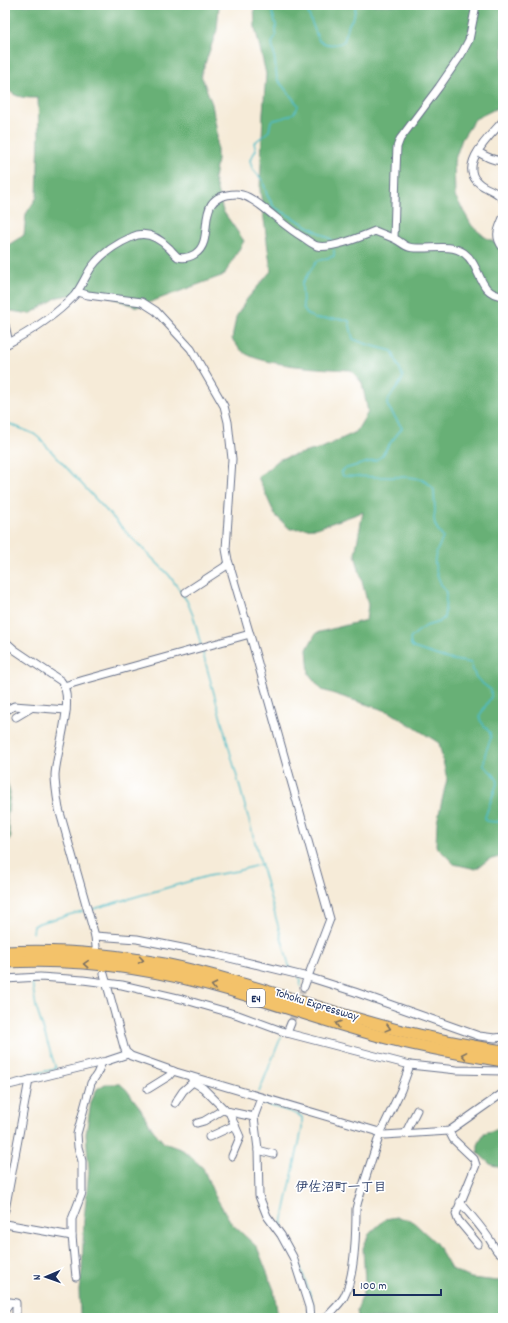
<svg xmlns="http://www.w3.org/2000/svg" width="508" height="1323" font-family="Dekko,'Klee One',sans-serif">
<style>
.forest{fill:#68b076;stroke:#42706a}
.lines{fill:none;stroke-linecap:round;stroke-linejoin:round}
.stream{stroke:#4ebcc7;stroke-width:1.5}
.minor-tunnel{stroke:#cac5c0;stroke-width:7;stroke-dasharray:7 3.5;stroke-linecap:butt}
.minor-casing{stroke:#687189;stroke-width:9}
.highway-casing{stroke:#687189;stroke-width:13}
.minor{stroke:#fff;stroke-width:7}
.highway{stroke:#f3c26a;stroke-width:11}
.oneway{stroke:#7c7163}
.labels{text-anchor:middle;stroke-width:3.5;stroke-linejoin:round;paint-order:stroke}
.shield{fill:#fff;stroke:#5f6d8e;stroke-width:1}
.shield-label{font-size:11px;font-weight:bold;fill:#1b2f5e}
.street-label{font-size:12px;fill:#1b2f5e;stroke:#fff}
.neighbourhood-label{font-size:13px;font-weight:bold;fill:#1b2f5e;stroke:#fff}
</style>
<rect width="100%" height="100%" fill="#fff"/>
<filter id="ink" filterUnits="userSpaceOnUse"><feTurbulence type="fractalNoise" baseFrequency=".025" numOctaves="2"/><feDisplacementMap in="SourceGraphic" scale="8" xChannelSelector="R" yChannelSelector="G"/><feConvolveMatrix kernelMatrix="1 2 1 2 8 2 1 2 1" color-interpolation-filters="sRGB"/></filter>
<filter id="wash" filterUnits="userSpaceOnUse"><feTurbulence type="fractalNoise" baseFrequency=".012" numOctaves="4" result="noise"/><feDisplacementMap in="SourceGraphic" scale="16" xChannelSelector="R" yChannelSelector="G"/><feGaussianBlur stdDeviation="0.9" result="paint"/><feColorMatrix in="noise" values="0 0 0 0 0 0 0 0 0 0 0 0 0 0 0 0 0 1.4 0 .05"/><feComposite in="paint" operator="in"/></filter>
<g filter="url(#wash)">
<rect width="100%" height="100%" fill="#f6ebd8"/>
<g class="forest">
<path d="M 5,5 L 219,5 L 217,30 L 201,75 L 212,104 L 217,132 L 217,160 L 214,179 L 223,211 L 244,241 L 224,275 L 137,307 L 94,291 L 58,297 L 30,314 L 5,310 L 5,247 L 24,235 L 26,214 L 37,197 L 39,135 L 38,98 C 24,98 10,98 5,83 Z"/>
<path d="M 254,5 L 503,5 L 503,105 L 475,119 L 462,139 L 454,162 L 455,196 L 472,226 L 485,237 L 503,247 L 503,856 L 488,860 L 476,869 L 454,864 L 436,846 L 437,822 L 447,779 L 439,743 L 390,712 L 322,690 L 309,674 L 307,649 L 316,633 L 366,620 L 368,605 L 355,554 L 363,512 L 317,528 L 290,529 L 275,515 L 258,477 L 280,459 L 322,448 L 356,432 L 368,412 L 362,383 L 351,370 C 327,369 259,366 242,351 C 238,348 235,343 232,339 L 236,317 L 247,299 L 271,271 L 260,190 L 263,113 L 266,74 L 255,27 Z"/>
<path d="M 5,774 L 10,793 L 7,819 L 11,836 L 5,847 Z"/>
<path d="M 105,1084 L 120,1084 L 126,1089 L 138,1105 L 153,1130 L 164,1143 L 183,1150 L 203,1168 L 214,1194 L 232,1224 L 257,1247 L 274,1290 L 278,1318 L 82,1318 L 80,1314 L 79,1290 L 82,1270 L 84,1219 L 89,1170 L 86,1134 L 91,1102 L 97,1089 Z"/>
<path d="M 503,1128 L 503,1169 L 490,1164 L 478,1153 L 478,1145 L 484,1133 Z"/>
<path d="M 397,1217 L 411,1220 L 436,1243 L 451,1269 L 471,1278 L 498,1281 L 503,1279 L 503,1318 L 358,1318 L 357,1310 L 362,1297 L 365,1282 L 363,1248 L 369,1234 L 380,1224 L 385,1219 Z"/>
</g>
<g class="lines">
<g class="stream">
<path d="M 270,5 L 276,25 L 276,36 L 272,43 L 274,54 L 277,79 L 298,105 C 297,117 280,118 271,121 L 269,131 L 254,143 L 256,150 L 250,160 L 252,168 L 263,181 L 267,195 L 274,207 L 332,240"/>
<path d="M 305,5 L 319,41 C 326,45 337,46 344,41 L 349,24 L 354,16 L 356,5"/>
<path d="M 334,250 L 334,256 L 317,261 L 302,283 L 303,307 L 306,313 L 315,319 L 343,319 L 349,321 L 353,339 L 369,345 L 392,351 L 403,377 C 400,388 389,393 387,405 L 402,428 L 388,446 L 382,456 L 376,460 L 344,469 L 341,472 L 343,476 C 357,476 371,477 385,477 C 401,478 424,473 434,490 L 435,511 L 434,518 L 435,525 L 443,538 C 433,557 432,562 440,582 C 441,586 445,589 446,593 C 446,601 445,611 444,618 L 439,622 L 426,626 L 416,633 L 410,639 L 411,645 L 414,648 L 448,659 L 471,663 C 475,680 478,680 491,690 L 491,697 L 480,715 L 480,720 L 490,733 L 491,738 L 485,754 L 484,766 L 493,774 L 498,781 L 485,817 L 486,821 L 497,822 L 503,820"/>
<path d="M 5,422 L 34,434 L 39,438 L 130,536 L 169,575 L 187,601 L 194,618 L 201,646"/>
<path d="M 202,650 L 290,969 L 293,970"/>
<path d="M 93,909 L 208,876 L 237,871 L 262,864"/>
<path d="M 33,933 L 34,926 L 39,923 L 83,911"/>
<path d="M 299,977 L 301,981 L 300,986"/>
<path d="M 5,1080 L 56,1069 L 36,1007 L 32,982"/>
<path d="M 259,1092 L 281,1037"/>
<path d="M 264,1104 C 277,1108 290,1110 302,1117 L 302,1129 L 281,1228 L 297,1252 L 300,1266 L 312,1300 L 314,1318"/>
</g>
</g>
</g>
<g filter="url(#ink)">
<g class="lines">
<path class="minor-tunnel" d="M 291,1023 L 304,987"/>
<defs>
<g id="minor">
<path d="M 503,121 C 491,135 456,166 480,184 C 488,190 498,191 503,200"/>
<path d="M 478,152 C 485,156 495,162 503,160"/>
<path d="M 503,218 C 498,230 494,236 503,248"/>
<path d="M 394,238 L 396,170 L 397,147 L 400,139 L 439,87 L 461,55 L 469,40 L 476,5"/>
<path d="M 77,292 L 88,295 L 142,302 L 156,311 L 191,349 L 224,406 L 228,422 L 232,459 L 226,549 L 228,560 L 252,642 L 330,919 L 304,987"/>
<path d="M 5,325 L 9,343"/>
<path d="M 5,345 C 30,332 54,317 74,296 C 81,288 85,277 91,268 C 101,254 116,244 132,237 C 146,230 159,238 169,248 C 172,251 175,255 178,257 C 184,259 190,257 195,254 C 218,239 190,195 236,194 C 245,194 253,200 260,205 C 275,216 288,229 304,238 C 308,241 312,244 317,246 C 332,249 361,237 375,231 C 382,234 389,236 395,239 C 400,241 404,246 409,247 C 411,248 415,248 418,248 C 433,249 451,244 464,253 C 482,266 477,294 503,296"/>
<path d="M 186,592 L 229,564"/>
<path d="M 5,641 L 15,650 L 61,681 C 76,698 56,752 55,775 C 55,786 57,797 59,809 L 95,936 L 96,947"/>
<path d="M 64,686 L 84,680 L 250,634"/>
<path d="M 5,711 L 14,706 L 66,710"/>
<path d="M 16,717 L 31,708"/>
<path d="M 95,936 L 137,939 L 217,955 L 308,977 L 355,992 L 479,1036 L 495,1038 L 503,1037"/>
<path d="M 104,974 L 124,1047 L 126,1052 L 131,1056 L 176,1072 L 376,1131 L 384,1135 L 449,1131 L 503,1093"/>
<path d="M 5,979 L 40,977 L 83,980 L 122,985 L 182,999 L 238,1015 L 287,1033 L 410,1065 L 457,1070 L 503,1071"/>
<path d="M 287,1033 L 291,1023"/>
<path d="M 191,1077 L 193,1082 L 203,1088 L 226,1111 L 254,1117"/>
<path d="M 5,1086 L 107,1061 L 128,1054"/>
<path d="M 148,1089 L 169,1076 L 173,1071"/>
<path d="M 261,1098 L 254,1117 L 258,1149 L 259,1196 L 267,1216 L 281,1235 L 293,1257 L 309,1307 L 310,1318"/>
<path d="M 175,1103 L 183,1091 L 193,1082"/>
<path d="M 229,1112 L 240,1137 L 232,1156"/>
<path d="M 197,1123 L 204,1121 L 224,1109"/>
<path d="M 449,1131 L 453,1139 L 474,1159 L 476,1165 L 456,1214 L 458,1220 L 478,1244"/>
<path d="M 405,1134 L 417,1110"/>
<path d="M 209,1137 L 235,1125"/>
<path d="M 258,1150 L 273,1154"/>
<path d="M 460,1202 C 471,1216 484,1229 493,1245 C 496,1249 497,1254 503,1255"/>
<path d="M 5,1210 L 29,1080"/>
<path d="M 5,1224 L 72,1236"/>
<path d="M 76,1277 L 72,1236 L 72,1219 L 82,1193 L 82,1161 L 78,1147 L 77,1134 L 91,1083 L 97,1074 L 102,1062"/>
<path d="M 5,1310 L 10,1302 L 16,1303 L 16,1318"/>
<path d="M 326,1318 C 332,1311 339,1305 344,1297 C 355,1276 356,1233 356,1209 L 358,1201 L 380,1134 L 401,1090 L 410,1065"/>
</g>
<g id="highway">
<path d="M 5,952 C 58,949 112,954 164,964 C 242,980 317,1009 394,1029 C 430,1038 466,1045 503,1051"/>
<path d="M 5,962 C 80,958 157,969 229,990 C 283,1006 336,1025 390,1039 C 427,1048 465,1055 503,1061"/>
</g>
</defs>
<use href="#minor" class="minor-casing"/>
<use href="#highway" class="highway-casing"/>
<use href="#minor" class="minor"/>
<use href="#highway" class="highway"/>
</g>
<defs><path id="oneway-chevron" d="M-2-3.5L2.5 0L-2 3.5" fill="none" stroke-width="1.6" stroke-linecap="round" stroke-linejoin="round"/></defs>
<g class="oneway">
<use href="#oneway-chevron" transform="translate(141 960) rotate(9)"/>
<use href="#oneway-chevron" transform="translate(86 964) rotate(-176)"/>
<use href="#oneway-chevron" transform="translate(214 986) rotate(-166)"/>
<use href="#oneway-chevron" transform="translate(338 1024) rotate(-163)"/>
<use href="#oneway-chevron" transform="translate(388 1028) rotate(15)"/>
<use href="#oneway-chevron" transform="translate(464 1055) rotate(-170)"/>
</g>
</g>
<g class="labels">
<rect class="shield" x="247" y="989" width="18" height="18" rx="3"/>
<g class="shield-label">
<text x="256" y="1002">E4</text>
</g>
<g class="street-label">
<text transform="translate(317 1004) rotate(17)" y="4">Tohoku Expressway</text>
</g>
<g class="neighbourhood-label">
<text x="341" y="1191">伊佐沼町一丁目</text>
</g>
</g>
<rect width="508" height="1323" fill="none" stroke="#fff" stroke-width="20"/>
<g transform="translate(46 1277) rotate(268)" stroke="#ffffff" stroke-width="3" paint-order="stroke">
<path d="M0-3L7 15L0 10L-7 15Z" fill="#1b2f5e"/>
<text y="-6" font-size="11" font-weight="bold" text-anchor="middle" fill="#1b2f5e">N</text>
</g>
<path d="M354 1289v6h87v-6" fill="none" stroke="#1b2f5e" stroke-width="2"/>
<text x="360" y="1289" font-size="12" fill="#1b2f5e" stroke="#ffffff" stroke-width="3" paint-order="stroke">100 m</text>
</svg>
